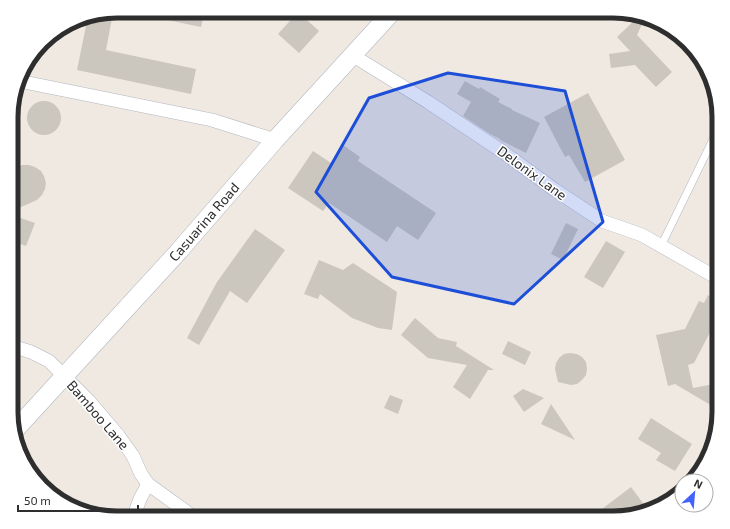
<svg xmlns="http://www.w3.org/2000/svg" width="730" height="529" font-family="'Exo 2',sans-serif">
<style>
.building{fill:#cbc7bf}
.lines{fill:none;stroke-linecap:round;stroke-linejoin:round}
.lane-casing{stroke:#b4b7c1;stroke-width:8}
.street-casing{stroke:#b4b7c1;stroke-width:14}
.secondary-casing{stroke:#b4b7c1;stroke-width:19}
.lane{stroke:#fff;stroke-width:7}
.street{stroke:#fff;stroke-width:13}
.secondary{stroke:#fff;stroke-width:18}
.marked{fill:#1d4ed8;fill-opacity:0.2;stroke:#1d4ed8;stroke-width:3;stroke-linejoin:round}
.labels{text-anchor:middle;stroke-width:3;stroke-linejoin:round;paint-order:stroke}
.street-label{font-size:14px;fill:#2e2e2e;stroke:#fff}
.rim{fill:none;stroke:#2e2e2e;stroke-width:5}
</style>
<rect width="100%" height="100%" fill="#efe9e1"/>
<g class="building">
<path d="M 154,11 L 205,11 L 201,27 L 153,17 Z"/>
<path d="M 112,12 L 112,18 L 106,50 L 196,69 L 191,94 L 77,70 L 88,16 Z"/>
<path d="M 298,12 L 319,31 L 299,53 L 278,34 Z"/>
<path d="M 637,18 L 644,20 L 637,35 L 672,72 L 656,87 L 635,65 L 611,68 L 609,54 L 630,51 L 617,37 Z"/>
<path d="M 465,81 L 479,89 L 480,87 L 500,99 L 498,102 L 512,109 L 512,110 L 540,123 L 526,153 L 500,140 L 500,139 L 490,134 L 463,116 L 471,102 L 457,94 Z"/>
<path d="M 588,93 L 625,160 L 585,182 L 569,155 L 565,157 L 544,117 Z"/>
<circle cx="44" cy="118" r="17"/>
<path d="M 343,145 L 360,157 L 358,161 L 436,213 L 418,240 L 397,226 L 387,242 L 329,203 L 323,211 L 288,188 L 313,151 L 331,163 Z"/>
<path d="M 22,165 L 29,165 L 35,167 L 41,171 L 44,176 L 46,183 L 45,189 L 42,195 L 37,200 L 12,211 L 12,172 L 16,168 Z"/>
<path d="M 12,215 L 35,223 L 26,246 L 12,241 Z"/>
<path d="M 566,223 L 578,229 L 563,260 L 551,254 Z"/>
<path d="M 255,229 L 285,250 L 247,303 L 230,291 L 199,345 L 187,338 L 217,282 Z"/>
<path d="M 606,241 L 625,252 L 603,288 L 584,277 Z"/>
<path d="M 319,260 L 343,270 L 353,263 L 397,292 L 392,330 L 378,328 L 352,318 L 320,294 L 318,299 L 304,294 Z"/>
<path d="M 708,295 L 719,300 L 719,315 L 694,363 L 688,365 L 693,388 L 719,383 L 719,410 L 675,384 L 668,386 L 656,335 L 685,329 L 699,301 L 704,303 Z"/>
<path d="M 415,318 L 438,338 L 457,342 L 456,346 L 494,370 L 488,370 L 470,399 L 453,387 L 467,365 L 428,358 L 401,335 Z"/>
<path d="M 508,341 L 531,352 L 525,365 L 502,354 Z"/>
<path d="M 570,353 L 577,354 L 582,357 L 586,362 L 587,369 L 586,375 L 582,380 L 577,384 L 571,385 L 558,382 L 555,369 L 556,363 L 559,358 L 564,354 Z"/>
<path d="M 523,389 L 544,398 L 524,412 L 513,396 Z"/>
<path d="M 390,395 L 403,400 L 398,414 L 384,408 Z"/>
<path d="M 551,404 L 575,440 L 541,424 Z"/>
<path d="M 651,418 L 692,444 L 675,471 L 656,460 L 661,453 L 638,439 Z"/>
<path d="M 631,487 L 648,510 L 614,518 L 590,518 Z"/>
</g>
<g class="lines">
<defs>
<path id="lane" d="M 661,246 L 719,127"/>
<g id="street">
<path d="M 352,55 L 428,102 L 503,152 L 555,190 L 602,221 L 642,235 L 719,279"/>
<path d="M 19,81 L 212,120 L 275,140"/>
<path d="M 12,346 L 31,352 L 49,361 L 89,401 L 118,435 L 133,456 L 141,474 L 148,484 L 140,499 L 133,518"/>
<path d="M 148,484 L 195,518"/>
</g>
<path id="secondary" d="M 14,431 L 179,251 L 275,140 L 393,11"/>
</defs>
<use href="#lane" class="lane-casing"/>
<use href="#street" class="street-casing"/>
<use href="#secondary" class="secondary-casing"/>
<use href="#lane" class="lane"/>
<use href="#street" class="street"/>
<use href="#secondary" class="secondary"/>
</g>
<path class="marked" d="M 448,73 L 565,91 L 603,222 L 514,304 L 392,277 L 316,192 L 369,98 Z"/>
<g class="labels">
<g class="street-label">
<text transform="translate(532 173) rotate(36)" y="5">Delonix Lane</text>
<text transform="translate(204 222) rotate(-49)" y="5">Casuarina Road</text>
<text transform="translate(98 415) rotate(49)" y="5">Bamboo Lane</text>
</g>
</g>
<path d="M0 0H730V529H0ZM117 18H613A99 99 0 0 1 712 117V412A99 99 0 0 1 613 511H117A99 99 0 0 1 18 412V117A99 99 0 0 1 117 18Z" fill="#fff" fill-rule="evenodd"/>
<path class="rim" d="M117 18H613A99 99 0 0 1 712 117V412A99 99 0 0 1 613 511H117A99 99 0 0 1 18 412V117A99 99 0 0 1 117 18Z"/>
<g transform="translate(694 493) rotate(26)"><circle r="19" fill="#ffffff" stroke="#ababab"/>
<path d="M0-3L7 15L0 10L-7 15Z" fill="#4264fb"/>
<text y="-6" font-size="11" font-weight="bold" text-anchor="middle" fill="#2e2e2e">N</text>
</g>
<path d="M18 505v6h120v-6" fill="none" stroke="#2e2e2e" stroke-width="2"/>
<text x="24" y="505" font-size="12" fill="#2e2e2e" stroke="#ffffff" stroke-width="3" paint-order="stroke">50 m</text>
</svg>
